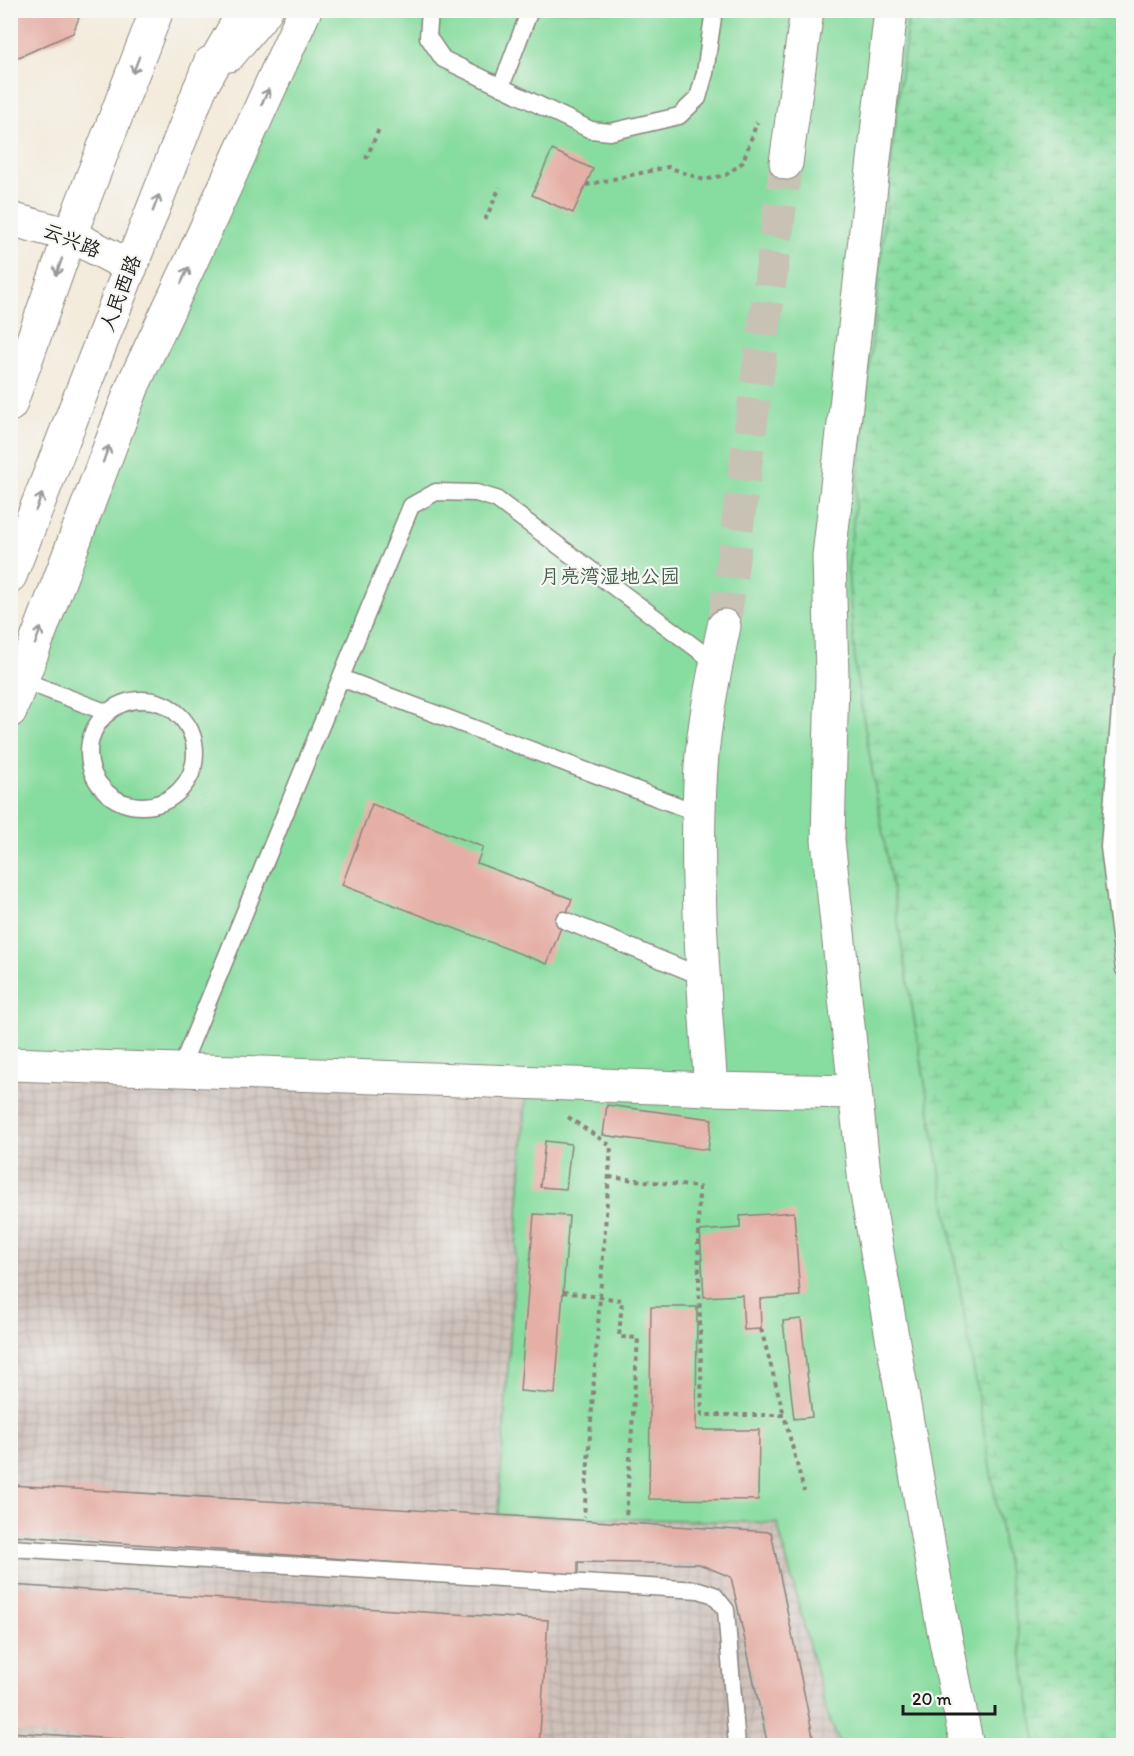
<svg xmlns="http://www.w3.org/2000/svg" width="1134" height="1756" font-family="Itim,'LXGW WenKai TC',sans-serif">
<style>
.industrial{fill:url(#industrial-grid)}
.green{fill:#87dc9f;stroke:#527c5e;stroke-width:1.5}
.wetland{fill:url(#wetland-marsh);stroke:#527c5e;stroke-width:1.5}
.building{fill:#e5afa6}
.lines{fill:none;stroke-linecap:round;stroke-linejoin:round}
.street-tunnel{stroke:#c8c2b5;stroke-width:33;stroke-dasharray:33 16;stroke-linecap:butt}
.lane-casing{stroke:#88847c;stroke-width:19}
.street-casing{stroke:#88847c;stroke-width:35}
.secondary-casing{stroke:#88847c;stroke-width:35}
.primary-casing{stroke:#88847c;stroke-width:35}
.highway-casing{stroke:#88847c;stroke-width:35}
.path{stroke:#88847c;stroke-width:4;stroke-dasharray:4.5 4.5;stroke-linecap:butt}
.lane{stroke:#fff;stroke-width:16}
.street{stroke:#fff;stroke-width:33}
.secondary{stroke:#fff;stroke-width:33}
.primary{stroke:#fff;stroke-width:33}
.highway{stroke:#fff;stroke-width:33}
.oneway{stroke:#999}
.labels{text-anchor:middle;stroke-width:4.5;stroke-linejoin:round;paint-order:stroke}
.street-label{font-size:20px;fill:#1c1c1c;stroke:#f6f6f2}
.park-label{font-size:20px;fill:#415f4a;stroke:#f6f6f2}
</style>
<defs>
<pattern id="industrial-grid" width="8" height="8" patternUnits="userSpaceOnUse" patternTransform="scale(1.5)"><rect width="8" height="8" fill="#cec1ba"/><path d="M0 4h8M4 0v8" fill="none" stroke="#b0a59f"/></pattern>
<pattern id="wetland-marsh" width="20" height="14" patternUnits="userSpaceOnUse" patternTransform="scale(1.5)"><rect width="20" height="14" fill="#87dc9f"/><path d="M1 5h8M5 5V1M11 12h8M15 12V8" fill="none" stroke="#74bc88"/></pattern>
</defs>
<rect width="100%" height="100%" fill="#f6f6f2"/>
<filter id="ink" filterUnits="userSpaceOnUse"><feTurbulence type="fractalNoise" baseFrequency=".0167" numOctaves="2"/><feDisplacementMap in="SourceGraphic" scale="12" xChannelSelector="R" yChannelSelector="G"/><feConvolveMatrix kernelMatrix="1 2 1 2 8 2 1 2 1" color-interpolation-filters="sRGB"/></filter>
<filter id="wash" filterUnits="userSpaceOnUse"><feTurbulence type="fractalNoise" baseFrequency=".008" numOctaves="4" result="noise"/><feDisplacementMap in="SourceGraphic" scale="24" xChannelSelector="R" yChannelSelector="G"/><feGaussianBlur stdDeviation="1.35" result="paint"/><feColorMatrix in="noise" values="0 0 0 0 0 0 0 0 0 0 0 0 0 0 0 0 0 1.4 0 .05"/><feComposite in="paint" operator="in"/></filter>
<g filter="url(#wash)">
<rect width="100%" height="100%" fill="#f3ebdb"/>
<path class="industrial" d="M 11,1064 L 527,1083 L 499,1514 L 777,1523 L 827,1713 L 840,1745 L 11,1746 Z"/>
<path class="green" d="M 305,11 L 1123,11 L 1123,1745 L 840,1745 L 827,1713 L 777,1523 L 498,1515 L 527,1083 L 11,1064 L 10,710 Z"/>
<path class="wetland" d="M 909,11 L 1123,11 L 1123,1745 L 1037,1745 L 856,675 L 848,571 L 896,114 Z"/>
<g id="blocks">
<g class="building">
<path d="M 10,10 L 82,10 L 73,33 L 10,61 Z"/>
<path d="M 552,150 L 593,169 L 573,213 L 532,195 Z"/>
<path d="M 372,804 L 483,847 L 477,863 L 572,899 L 547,964 L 342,885 Z"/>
<path d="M 607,1105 L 712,1119 L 708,1150 L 603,1135 Z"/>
<path d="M 545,1141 L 571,1144 L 566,1189 L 540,1187 Z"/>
<path d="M 794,1212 L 800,1296 L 760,1299 L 761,1329 L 744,1330 L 742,1295 L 704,1297 L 700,1231 L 740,1228 L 740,1216 Z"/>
<path d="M 534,1214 L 569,1216 L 555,1394 L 520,1391 Z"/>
<path d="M 651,1307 L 697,1307 L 696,1430 L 759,1430 L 758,1500 L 649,1499 Z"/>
<path d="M 801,1319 L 812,1417 L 794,1419 L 783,1321 Z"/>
<path d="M 10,1485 L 771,1532 L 815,1746 L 768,1746 L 731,1577 L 699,1564 L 578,1562 L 578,1576 L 10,1535 Z"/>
<path d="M 10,1585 L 548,1620 L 539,1746 L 223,1746 L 10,1732 Z"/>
</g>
</g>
</g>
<g filter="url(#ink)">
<use href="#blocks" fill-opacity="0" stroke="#88847c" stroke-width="1.5"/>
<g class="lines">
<path class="street-tunnel" d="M 724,626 L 786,163"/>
<defs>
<g id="lane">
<path d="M 430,10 L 428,37 L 443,59 L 591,130 L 610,132 L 679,116 L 698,98 L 705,73 L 714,10"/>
<path d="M 501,87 L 530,10"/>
<path d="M 1124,658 L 1109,847 L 1124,969"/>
<path d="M 341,678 L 700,814"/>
<path d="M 22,680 L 108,713"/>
<circle cx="142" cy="753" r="53"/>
<path d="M 564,920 L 703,977"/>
<path d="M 180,1070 L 411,506 L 436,492 L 476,493 L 496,499 L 716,663"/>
<path d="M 10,1548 L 699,1590 L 714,1595 L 726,1610 L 737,1746"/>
</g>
<g id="street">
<path d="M 786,163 L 807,10"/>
<path d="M 10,1064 L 711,1089 C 704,989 695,885 700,784 C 702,731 713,678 724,626"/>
<path d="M 711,1089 L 855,1092"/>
</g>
<g id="secondary">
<path d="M 891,10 L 829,556 L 832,676 L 828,840 L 865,1183 L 942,1621 L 967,1746"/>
<path d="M 229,55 L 266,10"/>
<path d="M 10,219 L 70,235 L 131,267"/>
<path d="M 10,711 L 134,383 L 189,266 L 305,10"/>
</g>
<g id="primary">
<path d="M 10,405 L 70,235 L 157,10"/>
<path d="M 10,576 L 210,63"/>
</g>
<path id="highway" d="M 199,90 L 245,10"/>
</defs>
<use href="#lane" class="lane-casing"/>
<use href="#street" class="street-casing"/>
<use href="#secondary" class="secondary-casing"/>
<use href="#primary" class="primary-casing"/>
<use href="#highway" class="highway-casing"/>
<g class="path">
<path d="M 366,159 L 379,129"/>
<path d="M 586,185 L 668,167 L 704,180 L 726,175 L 743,162 L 757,122"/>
<path d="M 485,220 L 500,187"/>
<path d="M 568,1117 L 611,1146 L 584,1517"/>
<path d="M 609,1177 L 699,1187 L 698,1232 L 702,1415 L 784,1415 L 804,1491"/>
<path d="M 563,1292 L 622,1300 L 619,1337 L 638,1338 L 626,1518"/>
<path d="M 761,1329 L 784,1415"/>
</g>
<use href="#lane" class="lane"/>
<use href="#street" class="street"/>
<use href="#secondary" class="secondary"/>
<use href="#primary" class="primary"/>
<use href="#highway" class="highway"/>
</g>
<defs><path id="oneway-shaft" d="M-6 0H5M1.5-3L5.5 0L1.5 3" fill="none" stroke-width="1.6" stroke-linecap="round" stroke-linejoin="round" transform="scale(1.5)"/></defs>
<g class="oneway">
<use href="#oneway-shaft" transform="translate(136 65) rotate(111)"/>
<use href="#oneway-shaft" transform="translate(265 97) rotate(-65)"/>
<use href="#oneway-shaft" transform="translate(156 203) rotate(-69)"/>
<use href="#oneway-shaft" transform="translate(59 267) rotate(109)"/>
<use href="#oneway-shaft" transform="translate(185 275) rotate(-65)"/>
<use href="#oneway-shaft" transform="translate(106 454) rotate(-70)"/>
<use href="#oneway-shaft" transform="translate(39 502) rotate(-69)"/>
<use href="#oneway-shaft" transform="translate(38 636) rotate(-70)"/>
</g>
</g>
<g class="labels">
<g class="street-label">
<text transform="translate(72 240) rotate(22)" y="7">云兴路</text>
<text transform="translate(120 293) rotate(-69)" y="7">人民西路</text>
</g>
<g class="park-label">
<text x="610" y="583">月亮湾湿地公园</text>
</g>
</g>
<rect width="1134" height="1756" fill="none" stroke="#f6f6f2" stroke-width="36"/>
<path d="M903 1705v9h92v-9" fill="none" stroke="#1c1c1c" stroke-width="3"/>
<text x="912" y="1705" font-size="18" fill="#1c1c1c" stroke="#f6f6f2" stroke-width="4.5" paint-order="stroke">20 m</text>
</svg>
